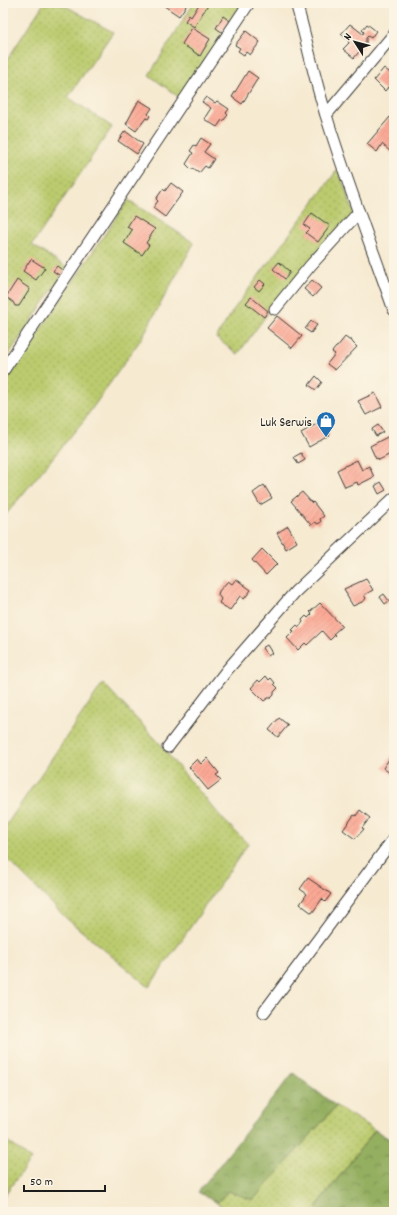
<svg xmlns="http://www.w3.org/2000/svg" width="397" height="1215" font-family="Dekko,sans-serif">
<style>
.grass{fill:url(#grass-dots);stroke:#6c7445}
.forest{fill:url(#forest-crowns);stroke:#58663e}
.building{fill:url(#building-hatch)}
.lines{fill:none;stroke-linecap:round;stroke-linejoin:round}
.minor-casing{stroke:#3d3b37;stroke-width:13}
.minor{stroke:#fff;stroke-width:11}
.labels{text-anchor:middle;stroke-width:3;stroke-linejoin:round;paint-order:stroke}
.poi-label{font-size:13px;fill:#1c1c1c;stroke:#fcf5e5;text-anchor:end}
</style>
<defs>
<pattern id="grass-dots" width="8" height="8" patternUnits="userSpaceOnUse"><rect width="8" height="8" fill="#bbcb6e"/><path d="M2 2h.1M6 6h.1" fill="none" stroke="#a0ae5f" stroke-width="1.8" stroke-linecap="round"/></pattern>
<pattern id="forest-crowns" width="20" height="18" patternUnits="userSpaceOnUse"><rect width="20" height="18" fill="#94af61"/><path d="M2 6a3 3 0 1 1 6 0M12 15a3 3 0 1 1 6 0" fill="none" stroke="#788e4f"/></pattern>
<pattern id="building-hatch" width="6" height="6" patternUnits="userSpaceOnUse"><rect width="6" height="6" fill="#fba995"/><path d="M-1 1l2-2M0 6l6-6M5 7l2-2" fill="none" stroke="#d79180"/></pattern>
</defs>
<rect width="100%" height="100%" fill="#fcf5e5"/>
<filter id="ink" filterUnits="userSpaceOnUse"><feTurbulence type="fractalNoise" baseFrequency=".025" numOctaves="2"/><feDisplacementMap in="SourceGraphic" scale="8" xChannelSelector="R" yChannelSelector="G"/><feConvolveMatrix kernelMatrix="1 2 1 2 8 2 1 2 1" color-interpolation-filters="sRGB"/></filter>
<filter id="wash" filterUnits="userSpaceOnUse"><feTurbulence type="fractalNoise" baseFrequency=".012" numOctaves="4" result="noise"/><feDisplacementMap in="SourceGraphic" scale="16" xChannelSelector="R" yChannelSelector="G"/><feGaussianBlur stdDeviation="0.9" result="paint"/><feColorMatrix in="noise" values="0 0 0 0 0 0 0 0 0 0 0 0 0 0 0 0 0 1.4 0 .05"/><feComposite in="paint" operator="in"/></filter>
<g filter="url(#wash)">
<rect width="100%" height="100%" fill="#f6ead1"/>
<g class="grass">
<path d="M 44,3 L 60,3 L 113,32 L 68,97 L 112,127 L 32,245 L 67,268 L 3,363 L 3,66 Z"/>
<path d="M 194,3 L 242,3 L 180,98 L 149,75 Z"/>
<path d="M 338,169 L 354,213 L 273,306 L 238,354 L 216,338 L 234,309 Z"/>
<path d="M 128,200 L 194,243 L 141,339 L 84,420 L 3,518 L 3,385 Z"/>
<path d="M 103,683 L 164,748 L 169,756 L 223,819 L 248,844 L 149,987 L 66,918 L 3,855 L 3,830 Z"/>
<path d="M 336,1106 L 375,1130 L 316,1207 L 320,1212 L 229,1212 L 217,1203 L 228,1190 L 253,1200 Z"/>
<path d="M 3,1138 L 31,1159 L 3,1197 Z"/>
</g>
<g class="forest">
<path d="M 293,1073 L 336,1106 L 253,1200 L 228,1191 L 217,1203 L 198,1192 Z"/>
<path d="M 375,1130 L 394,1142 L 394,1212 L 320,1212 L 316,1207 Z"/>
</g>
<g id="blocks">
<g class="building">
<path d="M 160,3 L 188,3 L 179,16 Z"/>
<path d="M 200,3 L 209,3 L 194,27 L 185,21 L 189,15 L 191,17 Z"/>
<path d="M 223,16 L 230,21 L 223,33 L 216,28 Z"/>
<path d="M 350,24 L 363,34 L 364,32 L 362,30 L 367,24 L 376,31 L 371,38 L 368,36 L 366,38 L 366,43 L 363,43 L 363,47 L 354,58 L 343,49 L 349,43 L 348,40 L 341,34 Z"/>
<path d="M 192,28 L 210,39 L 200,56 L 182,44 Z"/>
<path d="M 246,31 L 260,42 L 250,55 L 246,52 L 244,55 L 238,51 L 240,48 L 235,45 Z"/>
<path d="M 384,68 L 394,76 L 394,90 L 392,91 L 388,87 L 385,91 L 374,80 Z"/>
<path d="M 248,71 L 258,78 L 242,104 L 232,97 Z"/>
<path d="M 206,97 L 215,103 L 217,101 L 229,109 L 226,113 L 228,115 L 223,121 L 222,120 L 217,127 L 204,119 L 211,108 L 202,102 Z"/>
<path d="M 139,100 L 152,108 L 148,114 L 150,116 L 148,119 L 146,118 L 136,131 L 126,124 Z"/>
<path d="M 390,117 L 394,120 L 394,155 L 382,144 L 377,152 L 367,144 Z"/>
<path d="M 125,131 L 143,144 L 137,154 L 118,141 Z"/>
<path d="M 201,138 L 210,144 L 204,152 L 214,159 L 208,168 L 205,166 L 199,173 L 193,169 L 191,169 L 186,164 L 193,153 L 190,151 L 194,145 L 196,146 Z"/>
<path d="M 171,183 L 183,192 L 165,217 L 153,208 L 158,201 L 156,199 L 163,189 L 165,191 Z"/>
<path d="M 312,213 L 330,226 L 318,242 L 306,233 L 310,229 L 304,225 Z"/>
<path d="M 134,216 L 155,229 L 146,243 L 149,245 L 142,255 L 124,243 L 132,230 L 127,227 Z"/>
<path d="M 31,259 L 45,268 L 36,280 L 23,271 Z"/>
<path d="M 279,262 L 290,272 L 285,279 L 273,269 Z"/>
<path d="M 57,266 L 65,272 L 62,277 L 53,271 Z"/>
<path d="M 17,280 L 30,289 L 19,306 L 15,306 L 13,302 L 6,297 Z"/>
<path d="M 260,280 L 265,284 L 259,291 L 254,287 Z"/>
<path d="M 312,280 L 321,288 L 313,297 L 304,289 Z"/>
<path d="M 251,297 L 268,311 L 264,317 L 246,303 Z"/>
<path d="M 277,316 L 302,336 L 292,348 L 267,328 Z"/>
<path d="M 311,321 L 317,325 L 311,333 L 305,329 Z"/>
<path d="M 345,337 L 349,340 L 351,340 L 353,343 L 357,347 L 335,370 L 327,364 L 335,354 L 332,352 L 336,347 L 337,347 Z"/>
<path d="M 316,376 L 322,382 L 316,390 L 309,385 Z"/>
<path d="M 375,393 L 382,407 L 366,415 L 358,401 Z"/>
<path d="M 322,421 L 330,435 L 309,447 L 301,433 Z"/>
<path d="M 378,425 L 383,432 L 376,436 L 372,429 Z"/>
<path d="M 391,435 L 394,440 L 394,452 L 379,460 L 378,458 L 376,459 L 370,446 Z"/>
<path d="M 301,453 L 305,460 L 298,464 L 294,457 Z"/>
<path d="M 357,460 L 362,470 L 369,466 L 374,477 L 358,485 L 357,482 L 345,487 L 337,470 Z"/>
<path d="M 381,482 L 386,490 L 379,494 L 375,486 Z"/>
<path d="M 264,485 L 272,498 L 260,505 L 253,493 Z"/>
<path d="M 302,492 L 312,503 L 313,502 L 324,516 L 320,519 L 321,522 L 318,524 L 315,522 L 311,525 L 291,501 Z"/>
<path d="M 288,526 L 297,542 L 286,549 L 277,533 Z"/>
<path d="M 262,549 L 277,564 L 266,575 L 252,560 Z"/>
<path d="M 236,579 L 251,590 L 244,599 L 240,596 L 230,610 L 219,603 L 221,599 L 218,595 L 219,591 L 228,581 L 232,584 Z"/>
<path d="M 366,579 L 373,590 L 364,595 L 366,598 L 364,601 L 353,606 L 347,596 L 347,594 L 344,589 Z"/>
<path d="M 384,594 L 389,601 L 385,604 L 380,597 Z"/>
<path d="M 320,603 L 342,626 L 333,634 L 335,635 L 330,640 L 322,631 L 307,645 L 305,643 L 298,650 L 287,638 L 294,631 L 292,630 L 297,625 L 299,627 L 303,622 L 302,620 L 306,616 L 308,618 L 312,614 L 310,612 Z"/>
<path d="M 267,645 L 272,653 L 268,656 L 262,648 Z"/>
<path d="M 266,676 L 269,680 L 271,678 L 275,683 L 274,684 L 278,688 L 274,692 L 274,695 L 271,698 L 268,698 L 264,701 L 251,688 L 258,680 L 260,682 Z"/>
<path d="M 279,718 L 288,725 L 278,737 L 269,730 Z"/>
<path d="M 394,752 L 394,776 L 383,768 Z"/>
<path d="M 207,758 L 219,773 L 216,775 L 221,780 L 208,790 L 189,767 L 197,759 L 201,764 Z"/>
<path d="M 360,810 L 370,818 L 362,828 L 364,829 L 355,839 L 343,830 L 354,815 L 356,816 Z"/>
<path d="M 308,878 L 331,894 L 325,902 L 322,899 L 312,913 L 300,904 L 307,894 L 300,889 Z"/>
</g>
</g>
</g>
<g filter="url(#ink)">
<use href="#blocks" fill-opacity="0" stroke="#3d3b37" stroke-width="1"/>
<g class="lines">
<defs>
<g id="minor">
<path d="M 296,3 C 307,40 314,78 326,115 C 346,181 371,245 394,310"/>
<path d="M 326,115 L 394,34"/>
<path d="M 275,309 L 310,266 L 359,212"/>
<path d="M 3,371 L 249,3"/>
<path d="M 168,747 L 227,670 L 295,592 L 394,498"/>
<path d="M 264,1012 L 394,838"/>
</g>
</defs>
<use href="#minor" class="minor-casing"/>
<use href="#minor" class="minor"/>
</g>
</g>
<defs>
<symbol id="shop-pin" viewBox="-11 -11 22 30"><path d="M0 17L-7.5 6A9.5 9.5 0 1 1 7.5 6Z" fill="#1f6fb2" stroke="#fcf5e5"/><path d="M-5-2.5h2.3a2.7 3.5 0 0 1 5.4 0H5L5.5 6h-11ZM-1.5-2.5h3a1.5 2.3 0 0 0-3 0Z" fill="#fff"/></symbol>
</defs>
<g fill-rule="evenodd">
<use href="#shop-pin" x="315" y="410" width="22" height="30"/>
</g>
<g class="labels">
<g class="poi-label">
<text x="312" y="426">Luk Serwis</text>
</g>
</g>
<rect width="397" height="1215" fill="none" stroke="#fcf5e5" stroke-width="16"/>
<g transform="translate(355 42) rotate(306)" stroke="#fcf5e5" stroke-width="3" paint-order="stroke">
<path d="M0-3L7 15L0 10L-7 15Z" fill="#1c1c1c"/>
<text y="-6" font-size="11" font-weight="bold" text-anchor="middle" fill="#1c1c1c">N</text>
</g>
<path d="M24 1185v6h81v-6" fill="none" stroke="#1c1c1c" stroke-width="2"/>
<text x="30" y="1185" font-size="12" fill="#1c1c1c" stroke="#fcf5e5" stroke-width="3" paint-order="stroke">50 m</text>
</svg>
